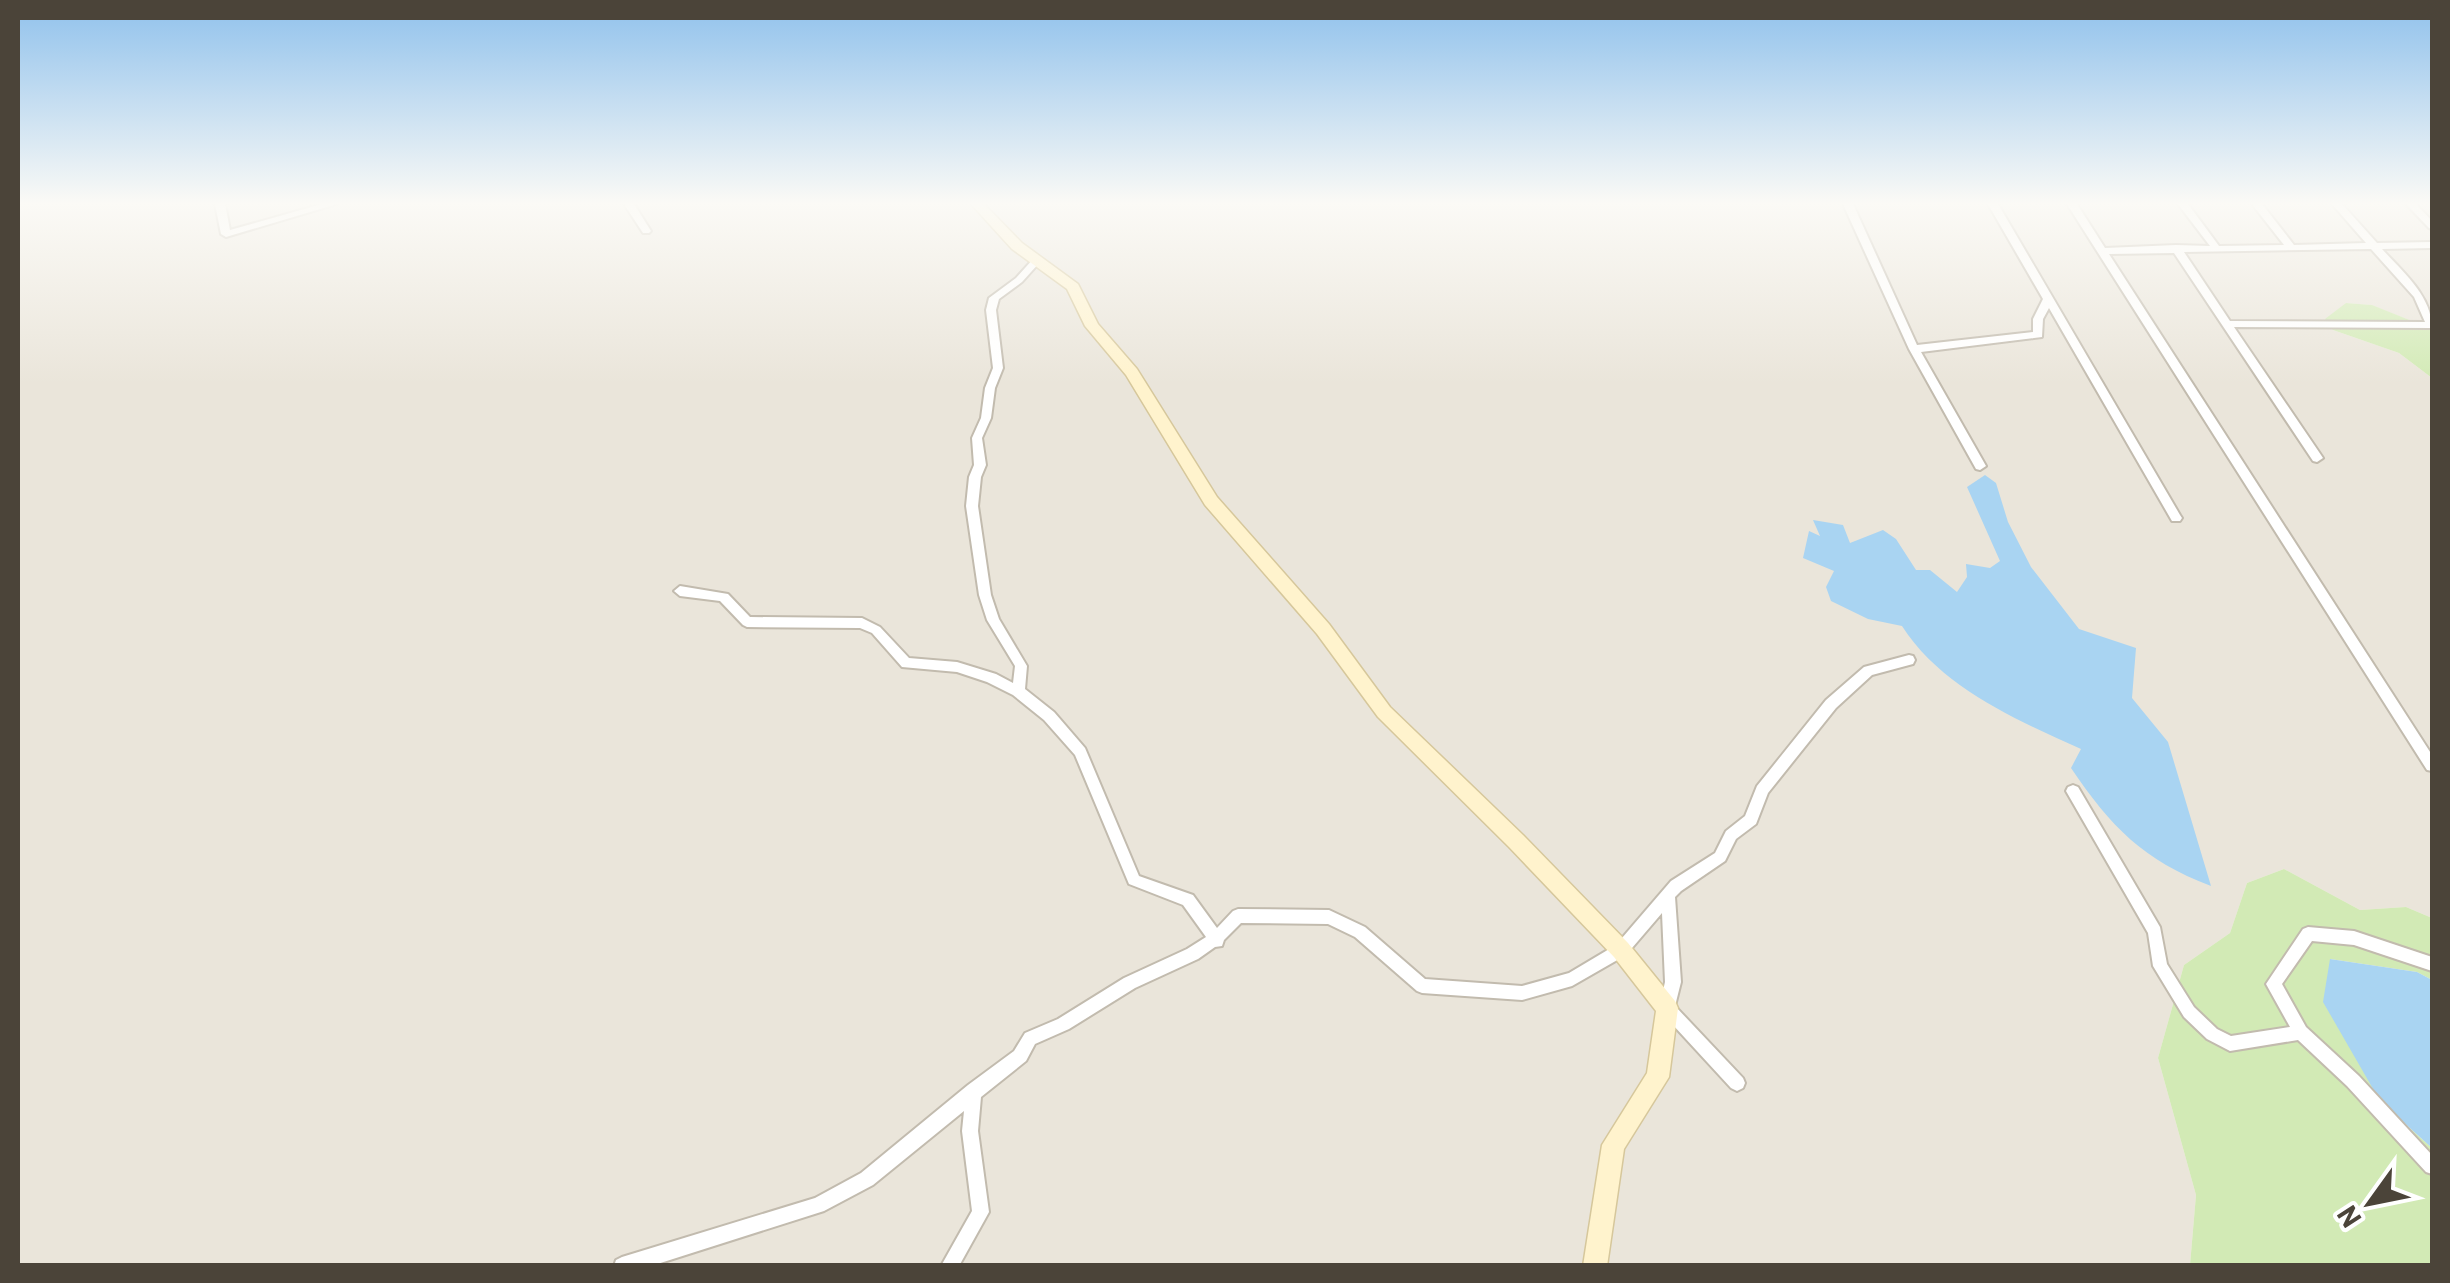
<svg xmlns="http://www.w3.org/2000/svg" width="2450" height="1283" font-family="Barlow,sans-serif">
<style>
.residential{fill:#eae5da}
.green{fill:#d2eab5}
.water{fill:#a9d4f2}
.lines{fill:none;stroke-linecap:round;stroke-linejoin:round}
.street-casing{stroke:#c2bbae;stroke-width:4}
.secondary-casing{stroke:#d6c79b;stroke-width:3}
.street{fill:#fff;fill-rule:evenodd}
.secondary{fill:#fff3cd;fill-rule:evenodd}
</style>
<rect width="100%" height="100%" fill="#f6f3ec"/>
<path class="residential" d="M 18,204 L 2432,204 L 2432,329 L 2371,305 L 2346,303 L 2333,330 L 2399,353 L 2432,378 L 2432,918 L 2406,907 L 2360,910 L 2284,869 L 2247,883 L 2230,933 L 2184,965 L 2158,1058 L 2196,1195 L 2190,1265 L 18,1265 Z"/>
<g class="green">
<path d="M 2346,303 L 2372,305 L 2432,329 L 2432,378 L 2399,353 L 2333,330 L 2325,319 Z"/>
<path d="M 2284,869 L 2360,910 L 2406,907 L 2432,918 L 2432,980 L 2417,972 L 2330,959 L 2380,1101 L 2432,1148 L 2432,1265 L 2190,1265 L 2196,1195 L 2158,1058 L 2184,965 L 2230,933 L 2247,883 Z"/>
</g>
<g class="water">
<path d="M 1985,475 L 1996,483 L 2008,522 L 2031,567 L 2079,629 L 2136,648 L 2132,698 L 2168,742 L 2211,886 C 2143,860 2111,827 2071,768 L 2081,749 C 2015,719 1942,688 1902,626 L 1868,619 L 1831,601 L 1826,587 L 1834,571 L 1803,558 L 1809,531 L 1820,536 L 1813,520 L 1843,525 L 1850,543 L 1883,530 L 1896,539 L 1916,570 L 1930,570 L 1957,592 L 1967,577 L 1966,564 L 1990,568 L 2000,561 L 1967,487 Z"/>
<path d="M 2330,959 L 2417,972 L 2432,980 L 2432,1148 L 2380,1101 L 2323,1002 Z"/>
</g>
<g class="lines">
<defs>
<g id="street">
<path d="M 215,204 L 225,204 L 230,230 L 322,204 L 337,204 L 226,237 L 221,234 Z"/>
<path d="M 624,204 L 634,204 L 651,231 L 649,233 L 643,233 Z"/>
<path d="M 1843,204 L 1853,204 L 1917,345 L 2033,332 L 2033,319 L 2043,299 L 1988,204 L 1998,204 L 2180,515 L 2182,518 L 2180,521 L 2172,521 L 2049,308 L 2043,319 L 2042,337 L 1921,352 L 1986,466 L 1980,470 L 1976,469 L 1909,349 Z"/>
<path d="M 2067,204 L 2077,204 L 2105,248 L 2176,245 L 2210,246 L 2178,204 L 2188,204 L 2219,246 L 2284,245 L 2252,204 L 2262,204 L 2294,245 L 2366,243 L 2332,204 L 2342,204 L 2377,243 L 2432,242 L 2432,248 L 2382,249 C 2402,271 2432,296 2432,328 L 2234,327 L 2321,455 L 2323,458 L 2317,462 L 2313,461 L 2174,253 L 2109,254 L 2432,755 L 2432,771 L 2427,770 ZM 2371,249 L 2414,297 L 2425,322 L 2230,321 L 2184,252 Z"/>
<path d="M 2406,204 L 2416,204 L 2432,221 L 2432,229 L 2429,228 Z"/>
<path d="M 1037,257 L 1042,260 L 1040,262 L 1022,282 L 999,299 L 996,310 L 1003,368 L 995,388 L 991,418 L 982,438 L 986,465 L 981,477 L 978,506 L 991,595 L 999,619 L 1027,666 L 1025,689 L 1054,712 L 1085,748 L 1139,876 L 1193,895 L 1217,928 L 1233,911 L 1238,909 L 1329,910 L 1365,927 L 1425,979 L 1522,986 L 1569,973 L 1616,945 L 1671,881 L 1715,853 L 1726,831 L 1745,816 L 1757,786 L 1826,700 L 1864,667 L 1909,655 L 1913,656 L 1915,660 L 1913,664 L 1872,675 L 1836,708 L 1768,793 L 1756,824 L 1736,839 L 1725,861 L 1681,891 L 1675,897 L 1681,982 L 1675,1006 L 1743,1078 L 1745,1083 L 1743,1088 L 1737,1091 L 1731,1088 L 1662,1013 L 1659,1008 L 1665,982 L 1662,913 L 1626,955 L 1572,986 L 1522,1000 L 1422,993 L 1417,991 L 1355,937 L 1328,924 L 1241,923 L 1224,940 L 1222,946 L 1215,947 L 1198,959 L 1135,988 L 1069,1029 L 1035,1044 L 1026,1061 L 981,1097 L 978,1131 L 989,1212 L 959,1266 L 941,1266 L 972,1211 L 962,1131 L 964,1111 L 873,1185 L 824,1211 L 651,1266 L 614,1266 L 616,1260 L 622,1257 L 815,1198 L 861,1173 L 968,1085 L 1014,1051 L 1025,1033 L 1058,1019 L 1124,978 L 1187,949 L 1206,937 L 1183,905 L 1129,884 L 1075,755 L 1044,720 L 1013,695 L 987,682 L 957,672 L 902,667 L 872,633 L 860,628 L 747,627 L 743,625 L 720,601 L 680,596 L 674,591 L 680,586 L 728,594 L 750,617 L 862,618 L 880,627 L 909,658 L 957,662 L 996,674 L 1013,683 L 1015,666 L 987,620 L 979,595 L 966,506 L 969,477 L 974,465 L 972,438 L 981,418 L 985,388 L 993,368 L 986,310 L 989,298 L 1016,278 L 1034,258 Z"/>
<path d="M 2073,785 L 2078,787 L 2160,927 L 2167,964 L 2194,1007 L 2217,1029 L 2231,1036 L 2290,1027 L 2266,984 L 2303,929 L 2308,927 L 2354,931 L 2432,957 L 2432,971 L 2354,945 L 2312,941 L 2282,984 L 2306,1027 L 2359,1076 L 2432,1155 L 2432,1174 L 2426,1172 L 2347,1086 L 2298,1040 L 2230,1051 L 2207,1039 L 2184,1017 L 2153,966 L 2148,933 L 2066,791 L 2068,787 Z"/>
</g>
<path id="secondary" d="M 971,204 L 984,204 L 1022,243 L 1078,284 L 1098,324 L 1137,369 L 1217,497 L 1329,624 L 1390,707 L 1523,835 L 1628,943 L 1675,1001 L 1678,1008 L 1669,1077 L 1624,1149 L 1607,1266 L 1583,1266 L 1602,1145 L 1647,1073 L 1656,1011 L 1614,957 L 1509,847 L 1378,717 L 1317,634 L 1205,505 L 1126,375 L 1085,326 L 1067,289 L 1012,249 Z"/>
</defs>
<use href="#street" class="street-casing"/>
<use href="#secondary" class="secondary-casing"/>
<use href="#street" class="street"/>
<use href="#secondary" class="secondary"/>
</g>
<linearGradient id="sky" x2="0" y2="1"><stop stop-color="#8fc1ec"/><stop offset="0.53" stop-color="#fbfaf6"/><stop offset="1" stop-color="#fbfaf6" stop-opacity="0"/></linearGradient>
<rect width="2450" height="384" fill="url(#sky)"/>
<rect width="2450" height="1283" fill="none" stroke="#4b4439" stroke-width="40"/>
<g transform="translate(2370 1203) rotate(237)" stroke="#ffffff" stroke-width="8" paint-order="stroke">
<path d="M0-8L18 38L0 25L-18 38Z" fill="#4b4439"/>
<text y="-15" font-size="28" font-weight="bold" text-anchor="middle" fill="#4b4439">N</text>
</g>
</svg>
